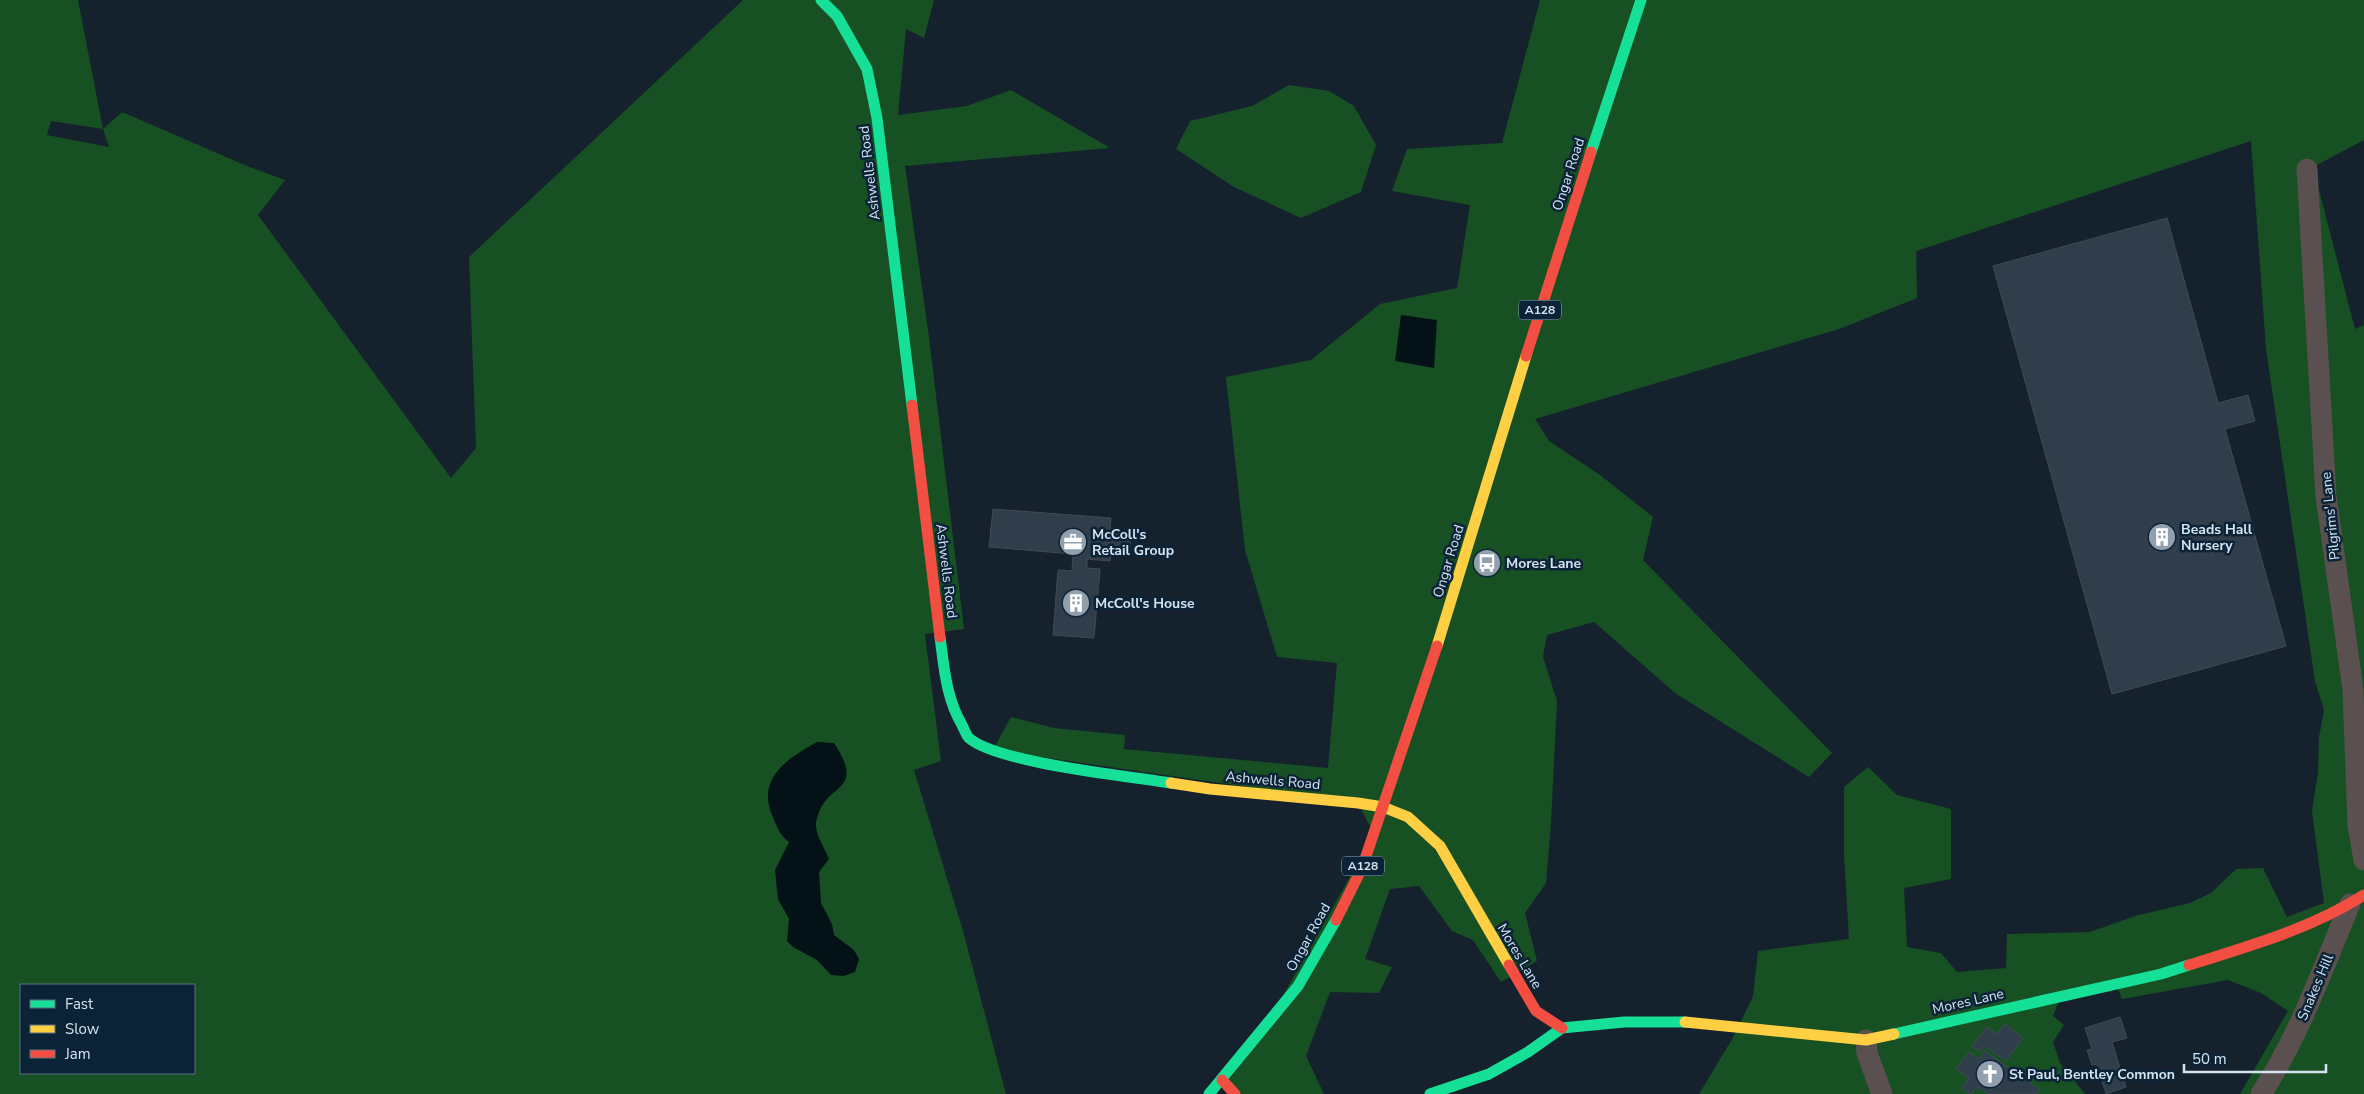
<svg xmlns="http://www.w3.org/2000/svg" width="2364" height="1094" font-family="'Nunito Sans',sans-serif">
<style>
.green{fill:#175023;fill-rule:evenodd}
.water{fill:#041117}
.building{fill:#2f3e4a;stroke:#404a54}
.lines{fill:none;stroke-linecap:round;stroke-linejoin:round}
.street{stroke:#5a504f;stroke-width:21}
.fast{stroke:#16e098;stroke-width:11}
.slow{stroke:#ffcf43;stroke-width:11}
.jam{stroke:#f24e42;stroke-width:11}
.labels{text-anchor:middle;stroke-width:5;stroke-linejoin:round;paint-order:stroke}
.shield{fill:#0b2337;stroke:#98a9b9;stroke-width:1}
.shield-label{font-size:12px;font-weight:bold;fill:#d5e3f1}
.street-label{font-size:14px;fill:#d5e3f1;stroke:#0b2337}
.poi-label{font-size:14px;font-weight:bold;fill:#d5e3f1;stroke:#0b2337;text-anchor:start}
</style>
<rect width="100%" height="100%" fill="#15222d"/>
<g class="green">
<path d="M 0,0 L 78,0 L 103,129 L 122,112 L 247,166 L 285,180 L 258,215 L 451,478 L 476,448 L 469,257 L 743,0 L 934,0 L 924,38 L 906,29 L 898,115 L 967,106 L 1011,90 L 1110,148 L 905,166 L 929,337 L 964,629 L 925,634 L 941,761 L 914,770 L 963,931 L 1006,1094 L 0,1094 ZM 51,121 L 103,129 L 109,147 L 47,135 ZM 21,985 L 194,985 L 194,1073 L 21,1073 Z"/>
<path d="M 1540,0 L 2364,0 L 2364,140 L 2313,167 L 2355,329 L 2364,325 L 2364,1094 L 2240,1094 L 2288,1011 L 2261,993 L 2228,980 L 2122,999 L 2116,984 L 2061,996 L 2053,1016 L 2064,1025 L 2053,1042 L 2060,1063 L 2085,1094 L 1699,1094 L 1734,1036 L 1753,996 L 1758,951 L 1849,939 L 1844,855 L 1844,787 L 1868,767 L 1897,795 L 1951,809 L 1951,879 L 1904,888 L 1907,947 L 1941,953 L 1957,972 L 2006,968 L 2007,934 L 2090,932 L 2135,916 L 2190,903 L 2211,893 L 2236,869 L 2263,868 L 2287,917 L 2324,903 L 2312,811 L 2318,772 L 2319,737 L 2324,710 L 2315,681 L 2266,349 L 2251,141 L 1916,251 L 1917,298 L 1839,329 L 1535,419 L 1549,441 L 1600,475 L 1653,517 L 1643,560 L 1832,753 L 1809,777 L 1675,693 L 1594,622 L 1547,635 L 1543,657 L 1557,701 L 1551,823 L 1546,883 L 1525,913 L 1537,961 L 1501,982 L 1473,940 L 1452,931 L 1419,886 L 1390,889 L 1365,959 L 1392,967 L 1379,993 L 1330,992 L 1306,1056 L 1324,1094 L 1235,1094 L 1222,1080 L 1264,1029 L 1374,834 L 1358,803 L 993,750 L 1011,717 L 1054,728 L 1125,735 L 1124,749 L 1328,768 L 1337,663 L 1277,657 L 1245,550 L 1226,377 L 1311,360 L 1380,304 L 1457,288 L 1470,205 L 1392,191 L 1407,149 L 1502,143 Z"/>
<path d="M 1289,85 L 1329,91 L 1354,106 L 1376,145 L 1361,192 L 1301,218 L 1234,187 L 1176,149 L 1190,121 L 1252,106 Z"/>
</g>
<g class="water">
<path d="M 1401,315 L 1437,320 L 1434,368 L 1395,361 Z"/>
<path d="M 817,742 L 834,743 C 866,792 828,782 818,815 C 817,819 815,823 816,827 C 817,837 825,849 829,859 L 819,872 L 821,903 L 832,924 L 834,935 L 854,950 L 859,959 L 855,972 L 844,976 L 831,975 L 817,960 L 793,947 L 787,941 L 789,919 L 778,899 L 775,870 L 789,842 C 780,836 777,827 773,817 C 755,779 788,758 817,742 Z"/>
</g>
<g class="building">
<path d="M 2167,218 L 2218,403 L 2248,395 L 2255,421 L 2225,429 L 2286,646 L 2112,694 L 1993,266 Z"/>
<path d="M 993,509 L 1111,518 L 1110,530 L 1131,531 L 1130,547 L 1112,545 L 1110,561 L 1087,559 L 1087,568 L 1100,569 L 1094,638 L 1053,635 L 1058,570 L 1072,571 L 1073,554 L 989,547 Z"/>
<path d="M 2120,1017 L 2127,1038 L 2112,1042 L 2126,1087 L 2106,1094 L 2097,1064 L 2092,1065 L 2087,1050 L 2092,1049 L 2085,1028 Z"/>
<path d="M 2005,1024 L 2023,1038 L 2006,1061 L 1984,1046 L 1980,1052 L 1972,1046 L 1987,1027 L 1997,1034 Z"/>
<path d="M 1985,1051 L 2040,1090 L 2037,1094 L 1988,1094 L 1978,1087 L 1971,1094 L 1962,1088 L 1969,1078 L 1956,1069 L 1969,1052 L 1979,1059 Z"/>
</g>
<g class="lines">
<g class="street">
<path d="M 2307,169 L 2326,496 L 2353,690 L 2358,826 L 2364,860"/>
<path d="M 1866,1040 L 1867,1053 L 1882,1094"/>
<path d="M 2261,1094 C 2299,1036 2323,968 2350,904"/>
</g>
<g class="fast">
<path d="M 821,0 L 837,16 L 867,69 L 877,118 L 912,405"/>
<path d="M 1591,152 L 1641,0"/>
<path d="M 940,637 C 944,667 946,698 962,725 C 964,729 966,735 969,738 C 997,763 1129,776 1171,783"/>
<path d="M 1894,1034 L 2161,974 L 2189,965"/>
<path d="M 1209,1094 L 1298,986 L 1336,920"/>
<path d="M 1430,1094 L 1489,1074 L 1528,1052 L 1562,1028 L 1624,1022 L 1685,1022"/>
</g>
<g class="slow">
<path d="M 1437,646 L 1526,356"/>
<path d="M 1171,783 L 1210,789 L 1358,803 L 1383,807 L 1408,817 L 1440,846 L 1509,965"/>
<path d="M 1685,1022 L 1866,1040 L 1894,1034"/>
</g>
<g class="jam">
<path d="M 1526,356 L 1591,152"/>
<path d="M 912,405 L 940,637"/>
<path d="M 1336,920 L 1362,868 L 1437,646"/>
<path d="M 1509,965 L 1536,1011 L 1562,1028"/>
<path d="M 2189,965 C 2249,946 2311,929 2364,895"/>
<path d="M 1222,1080 L 1235,1094"/>
</g>
</g>
<defs>
<symbol id="building-disc" viewBox="-11 -11 22 22"><circle r="9.5" fill="#929fac" stroke="#0b2337"/><path d="M-4-6H4V6H1V3H-1V6H-4ZM-2.5-4.3h1.7v1.8h-1.7ZM.8-4.3h1.7v1.8H.8ZM-2.5-1h1.7V.8h-1.7ZM.8-1h1.7V.8H.8Z" fill="#fff"/></symbol>
<symbol id="office-disc" viewBox="-11 -11 22 22"><circle r="9.5" fill="#929fac" stroke="#0b2337"/><path d="M-6-3h4V-5.5h4V-3h4V5H-6ZM-1-4.5V-3h2v-1.5ZM-6 0V1H6V0Z" fill="#fff"/></symbol>
<symbol id="bus-disc" viewBox="-11 -11 22 22"><circle r="9.5" fill="#929fac" stroke="#0b2337"/><path d="M-5-6H5V4H4V6H2V4H-2V6H-4V4H-5ZM-3.5-4V0h7V-4ZM-3.5 1.2v1.5H-2V1.2ZM2 1.2v1.5H3.5V1.2Z" fill="#fff"/></symbol>
<symbol id="church-disc" viewBox="-11 -11 22 22"><circle r="9.5" fill="#929fac" stroke="#0b2337"/><path d="M-1.2-6h2.4v3.5h3.3v2.4h-3.3V6h-2.4V-.1h-3.3v-2.4h3.3Z" fill="#fff"/></symbol>
</defs>
<g fill-rule="evenodd">
<use href="#building-disc" x="2146" y="521" width="32" height="32"/>
<use href="#office-disc" x="1057" y="526" width="32" height="32"/>
<use href="#bus-disc" x="1471" y="547" width="32" height="32"/>
<use href="#building-disc" x="1060" y="587" width="32" height="32"/>
<use href="#church-disc" x="1974" y="1058" width="32" height="32"/>
</g>
<g class="labels">
<g class="shield">
<rect x="1519" y="300.5" width="42" height="19" rx="4"/>
<rect x="1342" y="856.5" width="42" height="19" rx="4"/>
</g>
<g class="shield-label">
<text x="1540" y="314">A128</text>
<text x="1363" y="870">A128</text>
</g>
<g class="street-label">
<text transform="translate(869 173) rotate(-97)" y="5">Ashwells Road</text>
<text transform="translate(1568 174) rotate(-72)" y="5">Ongar Road</text>
<text transform="translate(2330 516) rotate(-96)" y="5">Pilgrims' Lane</text>
<text transform="translate(1448 561) rotate(-73)" y="5">Ongar Road</text>
<text transform="translate(947 571) rotate(83)" y="5">Ashwells Road</text>
<text transform="translate(1273 780) rotate(5)" y="5">Ashwells Road</text>
<text transform="translate(1308 937) rotate(-61)" y="5">Ongar Road</text>
<text transform="translate(1520 956) rotate(59)" y="5">Mores Lane</text>
<text transform="translate(2315 987) rotate(-67)" y="5">Snakes Hill</text>
<text transform="translate(1968 1001) rotate(-13)" y="5">Mores Lane</text>
</g>
<g class="poi-label">
<text x="2181" y="534">Beads Hall<tspan x="2181" dy="16">Nursery</tspan></text>
<text x="1092" y="539">McColl's<tspan x="1092" dy="16">Retail Group</tspan></text>
<text x="1506" y="568">Mores Lane</text>
<text x="1095" y="608">McColl's House</text>
<text x="2009" y="1079">St Paul, Bentley Common</text>
</g>
</g>
<rect x="20" y="984" width="175" height="90" fill="#0b2337" stroke="#5c7081"/>
<rect x="30" y="1000" width="25" height="8" fill="#16e098" stroke="#5c7081"/>
<text x="65" y="1009" font-size="15" fill="#d5e3f1">Fast</text>
<rect x="30" y="1025" width="25" height="8" fill="#ffcf43" stroke="#5c7081"/>
<text x="65" y="1034" font-size="15" fill="#d5e3f1">Slow</text>
<rect x="30" y="1050" width="25" height="8" fill="#f24e42" stroke="#5c7081"/>
<text x="65" y="1059" font-size="15" fill="#d5e3f1">Jam</text>
<path d="M2184 1064v8h142v-8" fill="none" stroke="#d5e3f1" stroke-width="2.5"/>
<text x="2192" y="1064" font-size="15" fill="#d5e3f1" stroke="#0b2337" stroke-width="4" paint-order="stroke">50 m</text>
</svg>
